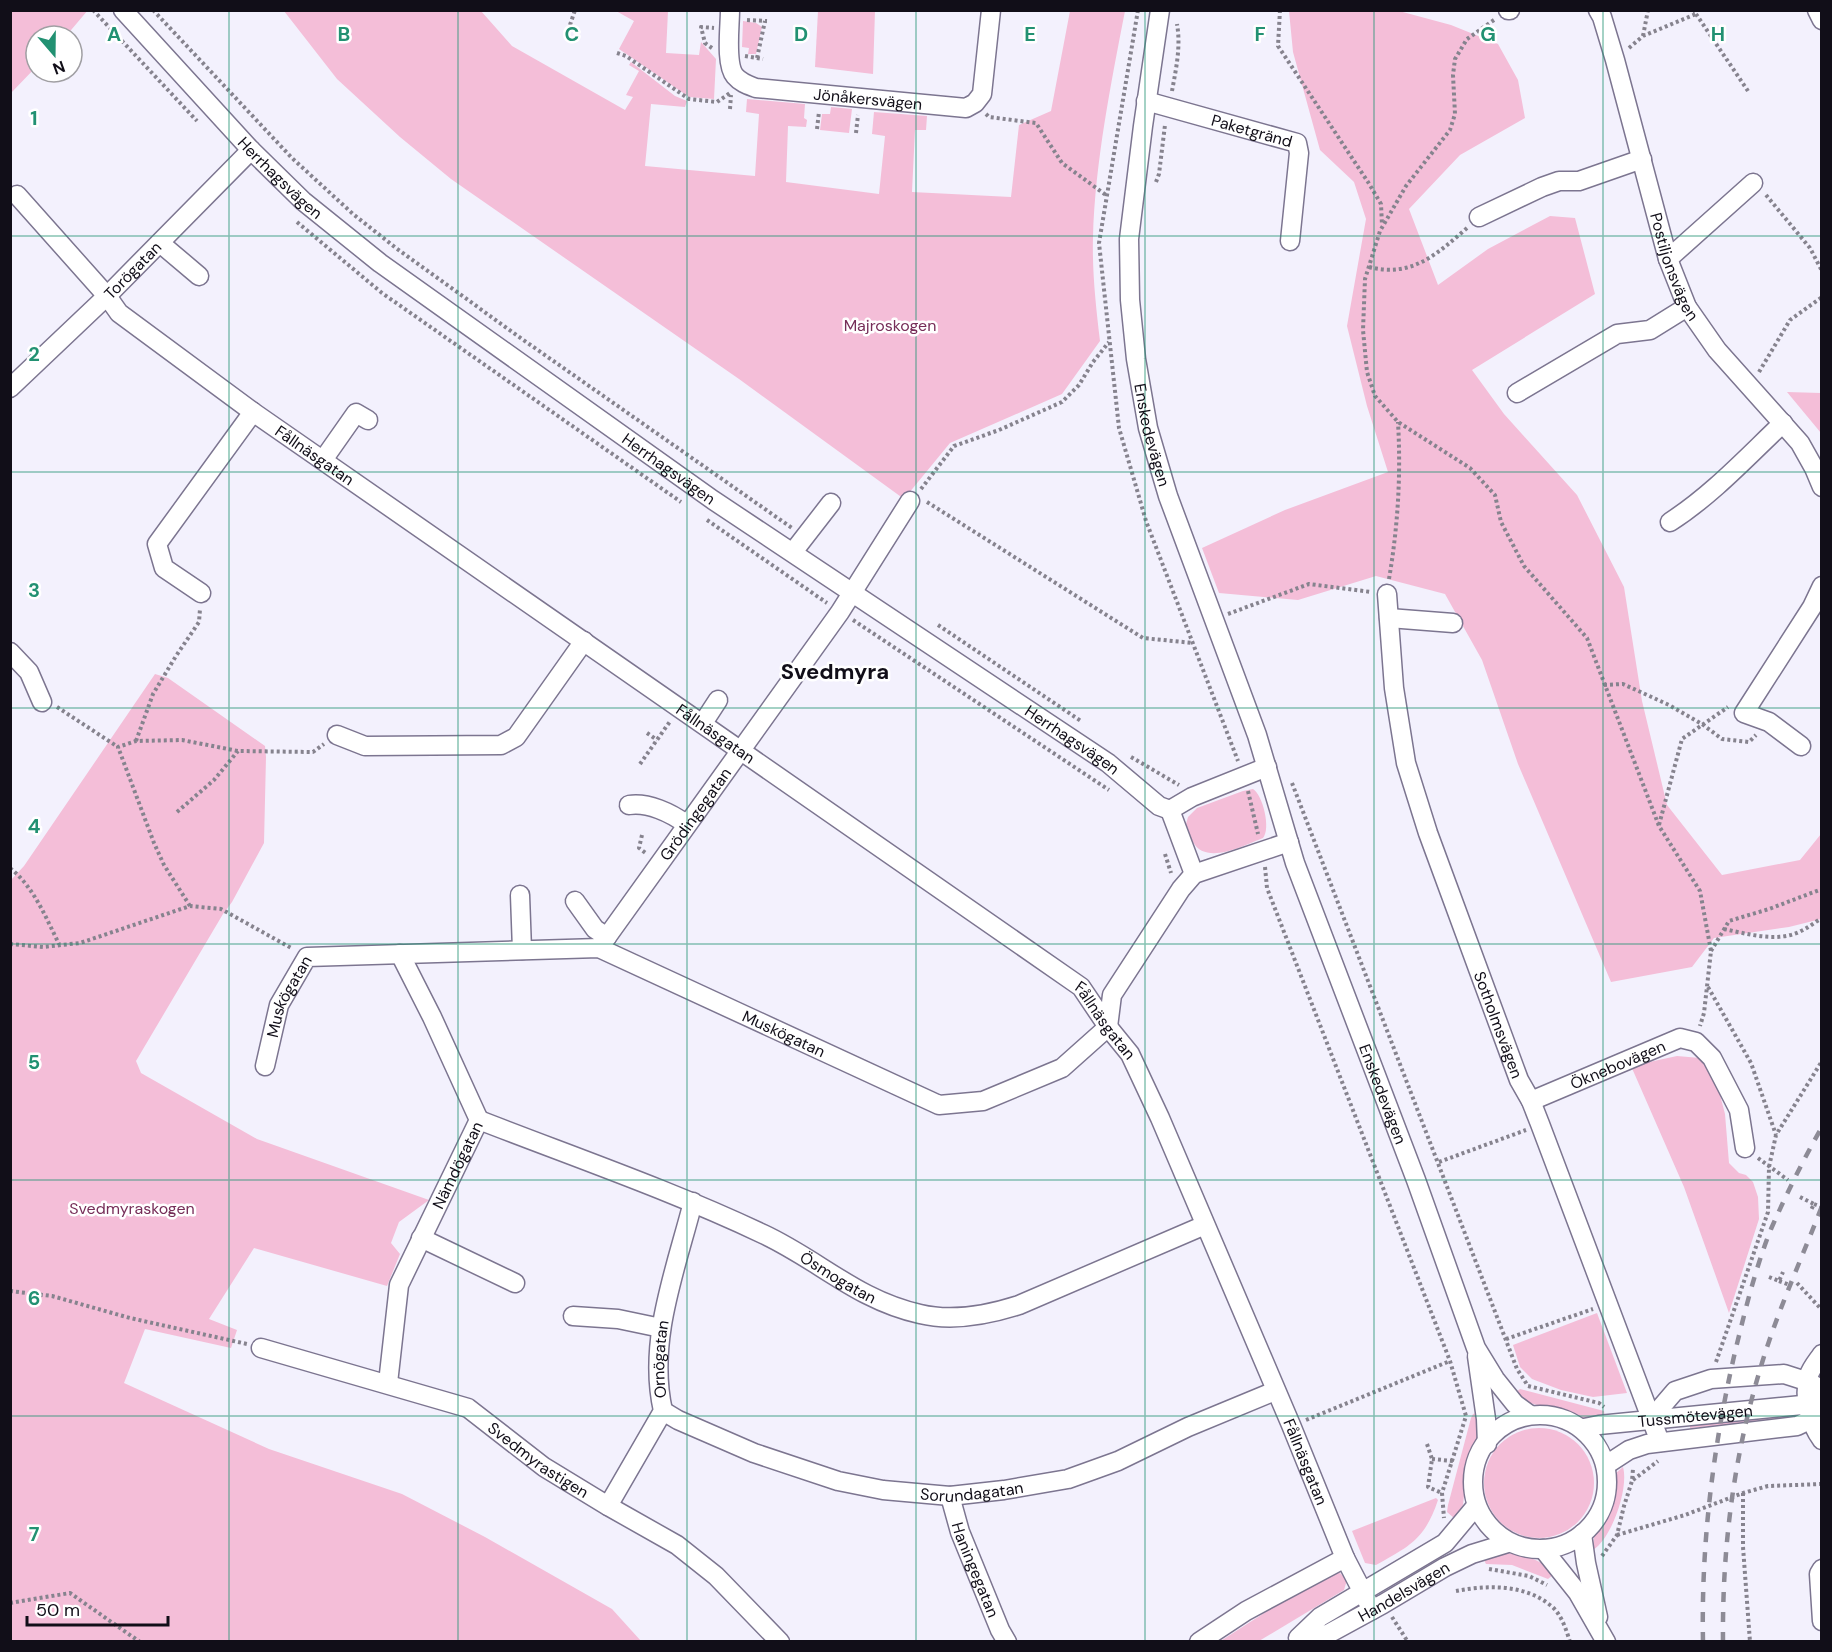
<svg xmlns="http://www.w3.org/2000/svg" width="1832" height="1652" font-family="'DM Sans',sans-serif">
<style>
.green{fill:#f4bed8}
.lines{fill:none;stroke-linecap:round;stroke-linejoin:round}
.minor-casing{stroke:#7c7590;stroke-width:21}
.path{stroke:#86838e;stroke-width:4;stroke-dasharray:3 3;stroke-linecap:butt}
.minor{stroke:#fff;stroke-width:18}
.rail{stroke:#8d8b96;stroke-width:4.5;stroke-dasharray:10 10;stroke-linecap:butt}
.grid{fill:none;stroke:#229172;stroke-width:1.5;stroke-opacity:0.55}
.labels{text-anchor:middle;stroke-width:5;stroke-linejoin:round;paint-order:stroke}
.street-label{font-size:16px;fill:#110e18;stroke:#fff}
.park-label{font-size:16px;fill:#762d58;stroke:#fff}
.district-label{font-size:22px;font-weight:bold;fill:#110e18;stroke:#fff}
.grid-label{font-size:20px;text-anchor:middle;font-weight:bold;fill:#229172;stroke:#fff;stroke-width:5;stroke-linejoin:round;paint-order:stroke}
</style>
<rect width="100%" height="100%" fill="#f3f1fd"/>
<g class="green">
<path d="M 88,10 L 66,36 L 36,36 L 36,67 L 11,93 L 11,11 Z"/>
<path d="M 284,11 L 481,11 L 512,46 L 625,110 L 633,97 L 626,95 L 639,71 L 629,65 L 631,62 L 675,96 L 687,101 L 685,107 L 651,104 L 645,166 L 755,176 L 759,114 L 746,112 L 747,99 L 805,104 L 804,118 L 807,120 L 806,127 L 788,126 L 786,182 L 879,194 L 885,136 L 872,134 L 874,112 L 927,116 L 926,130 L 915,130 L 912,192 L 1011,197 L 1019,125 L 1051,111 L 1070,11 L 1125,11 C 1111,83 1095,163 1093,237 C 1092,272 1096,307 1100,341 L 1062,394 L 950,443 L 904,499 L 739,379 L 451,179 L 400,137 L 337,79 Z"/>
<path d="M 616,11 L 668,11 L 666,53 L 699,55 L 701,42 L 716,59 L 714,99 L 689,97 L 619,49 L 634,21 Z"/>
<path d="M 818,11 L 875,11 L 873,74 L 815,67 Z"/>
<path d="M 1289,11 L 1399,11 L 1451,25 L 1498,44 L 1518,80 L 1525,118 L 1460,155 L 1409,209 L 1438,285 L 1488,249 L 1550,216 L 1575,218 L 1595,294 L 1472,370 L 1504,414 L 1577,495 L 1624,587 L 1642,701 L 1667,805 L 1722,875 L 1800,860 L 1821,834 L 1821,919 L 1789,927 L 1714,938 L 1692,967 L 1611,982 L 1518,764 L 1482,660 L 1445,594 L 1376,576 L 1298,600 L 1219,593 L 1202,548 L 1285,510 L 1388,472 L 1367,406 L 1347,326 L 1366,219 L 1354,182 L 1320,150 L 1293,52 Z"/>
<path d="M 743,21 L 756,23 L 762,27 L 756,54 L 748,54 L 749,48 L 742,47 Z"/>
<path d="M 831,107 L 852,109 L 849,133 L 820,130 L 822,114 L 830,114 Z"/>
<path d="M 1787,392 L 1821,393 L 1821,433 Z"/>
<path d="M 155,674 L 168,678 L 265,746 L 266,757 L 264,843 L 232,902 L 223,914 L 136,1061 L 141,1073 L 257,1139 L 429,1200 L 399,1222 L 391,1243 L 400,1254 L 387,1286 L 254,1248 L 209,1319 L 237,1330 L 231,1348 L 145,1329 L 124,1383 L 269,1449 L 402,1494 L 485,1537 L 612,1609 L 641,1641 L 11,1641 L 11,880 L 24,866 Z"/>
<path d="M 1253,789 C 1263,795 1271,829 1263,838 C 1245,845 1206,866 1193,842 C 1190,836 1188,829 1186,824 L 1188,817 L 1197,808 L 1243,791 Z"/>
<path d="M 1677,1056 L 1700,1058 L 1707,1066 L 1719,1091 L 1725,1114 L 1729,1163 L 1739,1173 L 1746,1175 L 1753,1182 L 1758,1197 L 1759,1219 L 1729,1313 L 1684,1187 L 1631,1066 Z"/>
<path d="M 1597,1313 L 1627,1393 L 1593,1397 L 1561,1390 L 1532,1379 L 1520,1367 L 1513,1345 Z"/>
<path d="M 1520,1389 L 1604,1411 L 1605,1417 L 1582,1420 L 1575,1418 L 1565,1413 L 1530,1403 L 1516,1392 Z"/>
<path d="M 1479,1412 L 1479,1435 L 1468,1455 L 1463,1505 L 1454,1518 L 1447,1512 L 1448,1505 L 1471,1418 L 1473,1414 Z"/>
<path d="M 1785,1414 L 1785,1418 L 1780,1420 L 1690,1428 L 1690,1423 Z"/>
<circle cx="1539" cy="1483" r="55"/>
<path d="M 1623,1467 C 1629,1488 1612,1538 1593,1550 L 1594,1537 L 1613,1494 L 1616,1473 Z"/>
<path d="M 1436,1498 L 1438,1500 C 1425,1539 1410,1546 1376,1565 L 1365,1563 L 1352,1531 Z"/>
<path d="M 1498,1552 C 1516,1554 1544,1557 1553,1575 L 1548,1579 L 1512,1565 L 1486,1564 L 1481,1554 Z"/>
<path d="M 1340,1573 L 1347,1580 L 1344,1590 L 1259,1641 L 1219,1642 L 1280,1603 L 1332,1574 Z"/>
</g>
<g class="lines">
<defs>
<g id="minor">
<path id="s1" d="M 123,10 L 251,150 L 303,201 L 380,263 L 713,500 L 1108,763 L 1159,806 L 1170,810"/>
<path id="s2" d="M 730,10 C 730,27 725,64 735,76 C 741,83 748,85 756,88 L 966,108 L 975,103 L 982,94 L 991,10"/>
<path id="s3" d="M 1160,10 L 1143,126 L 1129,239 L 1130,300 L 1136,359 L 1148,428 L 1168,496 L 1257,735 L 1295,863 L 1416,1180 L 1476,1348 L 1495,1379 L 1515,1404 L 1530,1415"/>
<path d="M 1508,10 L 1510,10"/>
<path id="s4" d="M 1598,10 L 1602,17 L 1615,60 L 1668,259 L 1687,307 L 1717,350 L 1800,443 L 1814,468 L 1822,487"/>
<path d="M 1817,10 L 1822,20"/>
<path id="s5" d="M 1146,101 L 1297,143 L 1299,153 L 1290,241"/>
<path id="s6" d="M 17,195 L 107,296 L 119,313 L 253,412 L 1081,987 L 1108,1027 L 1130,1054 L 1160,1118 L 1291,1425 L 1345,1558 L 1372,1610"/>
<path d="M 1479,217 L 1542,187 L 1559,181 L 1579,181 L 1642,159"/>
<path d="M 160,243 L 199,276"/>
<path d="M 1668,259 L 1753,183"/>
<path id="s7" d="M 10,388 L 107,296 L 251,150"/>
<path d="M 1517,393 L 1617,334 L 1650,330 L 1687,307"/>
<path d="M 323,460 L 356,413 L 368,420"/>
<path d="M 1670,522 C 1712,495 1747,457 1783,423"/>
<path d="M 793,552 L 831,503"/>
<path d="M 201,593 L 164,568 L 157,544 L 253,412"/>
<path id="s8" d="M 1387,594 L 1394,688 L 1406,763 L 1428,833 L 1519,1080 L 1531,1101 L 1540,1124 L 1660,1442"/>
<path d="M 1389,618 L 1453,623"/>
<path d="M 10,652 L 29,672 L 42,702"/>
<path d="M 703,723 L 718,700"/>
<path d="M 337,735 L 365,746 L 501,745 L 516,737 L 584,641"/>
<path d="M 1801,746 L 1769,722 L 1744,713 L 1812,607 L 1822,586"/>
<path d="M 629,805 C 648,802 671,813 686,824"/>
<path d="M 1170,810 L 1192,797 L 1267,767"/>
<path d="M 1170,810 L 1194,874"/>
<path d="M 520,895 L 522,950"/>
<path d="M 575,901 L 595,929 L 607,937"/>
<path id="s9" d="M 599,948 L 840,612 L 910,501"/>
<path id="s10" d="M 265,1066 L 279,1005 L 307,957 L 599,948 L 939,1105 L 983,1101 L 1062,1068 L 1108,1027 L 1112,995 L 1181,889 L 1194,874 L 1289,842"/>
<path id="s11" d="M 1531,1101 L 1680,1038 L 1696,1042 L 1712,1058 L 1739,1110 L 1745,1148"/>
<path id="s12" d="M 479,1120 C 574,1157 670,1190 763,1234 C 819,1260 857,1300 920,1314 C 953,1322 988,1315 1019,1305 L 1205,1225"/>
<path d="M 421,1238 L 515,1283"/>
<path d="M 573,1316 L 618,1319 L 661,1328"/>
<path id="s13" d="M 261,1348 L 468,1408 L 544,1467 L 608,1506 L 677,1545 L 716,1576 L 780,1642"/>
<path d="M 1822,1354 C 1818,1360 1811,1368 1809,1375 C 1803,1396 1809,1423 1822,1440"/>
<path d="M 1477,1356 L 1486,1419 L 1487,1444"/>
<path id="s14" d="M 388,1383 L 399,1285 L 479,1120 L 432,1017 L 400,954"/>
<path id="s15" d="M 663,1411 L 678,1420 L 754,1453 L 838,1481 L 883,1490 L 950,1496 L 1004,1490 L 1068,1479 L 1118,1461 L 1188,1427 L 1275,1391"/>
<circle cx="1540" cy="1482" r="67"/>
<path d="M 1651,1419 L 1675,1391 L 1711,1379 L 1784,1374 L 1809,1382 L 1822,1390"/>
<path id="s16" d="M 1584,1428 L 1599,1425 L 1822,1403"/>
<path d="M 1606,1465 L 1629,1450 L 1647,1444 L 1797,1426 L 1822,1414"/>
<path id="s17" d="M 950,1496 L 960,1532 L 1000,1630 L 1007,1642"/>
<path id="s18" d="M 608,1506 L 663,1411 C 647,1341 676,1269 693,1202"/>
<path d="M 1582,1534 L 1586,1563 L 1598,1617"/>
<path d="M 1543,1549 L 1578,1593 L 1606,1642"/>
<path d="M 1822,1569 L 1819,1574 L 1822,1621"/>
<path d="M 1298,1638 L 1320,1617 L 1445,1543 L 1476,1506"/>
<path id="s19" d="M 1299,1638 L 1328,1634 L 1383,1604 L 1445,1567 L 1472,1554 L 1508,1543"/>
<path d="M 1199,1642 L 1246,1611 L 1345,1558"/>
</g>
</defs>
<use href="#minor" class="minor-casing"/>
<g class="path">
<path d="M 93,10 L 197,121"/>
<path d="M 153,10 L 292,158 L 353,214 L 396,248 L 522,339 L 792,528"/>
<path d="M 1138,10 L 1099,243 L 1119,428 L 1146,521 L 1238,761"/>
<path d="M 1280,10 L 1278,46 L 1368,182 L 1381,204 L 1382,225"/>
<path d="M 1696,14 L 1748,91"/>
<path d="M 747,20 L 767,21"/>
<path d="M 1494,20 L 1467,39 L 1455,59 L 1453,75 L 1455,114 L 1450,130 L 1406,186 L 1380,231 L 1365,279 L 1363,330 L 1367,372 L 1375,396 L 1398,422 L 1470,468 L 1495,495 L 1501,522 L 1524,566 L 1587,638 L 1659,826 L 1700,891 L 1711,951 L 1704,1013 L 1700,1026"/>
<path d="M 570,25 L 575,10"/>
<path d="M 1643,36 L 1648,10"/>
<path d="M 712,48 L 705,43 L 701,27 L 714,28"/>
<path d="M 1629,48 L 1643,36 L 1696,14 L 1694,10"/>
<path d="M 617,53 L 626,56 L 689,99 L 717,102 L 730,93"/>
<path d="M 745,56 L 763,59"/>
<path d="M 757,58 L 765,21"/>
<path d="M 1172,91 C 1176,69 1181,47 1177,24"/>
<path d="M 730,109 L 731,95"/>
<path d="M 986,114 L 989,117 L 1036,123 L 1062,163 L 1106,195"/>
<path d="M 817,129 L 819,112"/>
<path d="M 856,133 L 858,115"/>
<path d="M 1156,182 L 1159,174 L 1165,125"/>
<path d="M 1766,195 L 1810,248 L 1822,271"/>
<path d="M 297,222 L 382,293 L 681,502"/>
<path d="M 1369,267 C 1412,278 1437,254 1467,228"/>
<path d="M 1759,372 L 1790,320 L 1822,297"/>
<path d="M 921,489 L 954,446 L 999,430 L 1062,402 L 1079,385 L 1093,362 L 1109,342"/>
<path d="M 927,502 L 1143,638 L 1193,643"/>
<path d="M 707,520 L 827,603"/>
<path d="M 1389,579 C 1398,526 1401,475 1398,422"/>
<path d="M 1228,614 L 1309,584 L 1371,592"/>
<path d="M 853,620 L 1109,790"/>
<path d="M 938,625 L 1081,721"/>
<path d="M 1604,685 L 1623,684 L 1669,705 L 1702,724 L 1722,739 L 1749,742 L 1756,735"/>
<path d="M 57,707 L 118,747"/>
<path d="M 647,733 L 657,740"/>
<path d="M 136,741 L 153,694 L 176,656 L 199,622 L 200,609"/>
<path d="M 1131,757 L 1179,785"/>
<path d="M 640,764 L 671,720"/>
<path d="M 1292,783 L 1517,1369 L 1528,1386 L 1599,1403 L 1604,1407"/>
<path d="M 1248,791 L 1258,834"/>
<path d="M 177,812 L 214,780 L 238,751"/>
<path d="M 1659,825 L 1682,739 L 1728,707"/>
<path d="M 642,835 L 639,848 L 647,854"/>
<path d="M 1165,854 L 1171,873"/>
<path d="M 1265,867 L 1267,888 L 1450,1361 L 1466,1416 L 1442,1493 L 1444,1518"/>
<path d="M 10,868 C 34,887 46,918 59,944"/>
<path d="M 190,906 L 164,865 L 154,843 L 118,747 L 136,741 L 182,740 L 238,751 L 313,752 L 324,744"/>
<path d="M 1724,929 C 1748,934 1778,943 1801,931 C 1808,928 1815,922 1822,918"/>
<path d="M 10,944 L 43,947 L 80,943 L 190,906 L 221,909 L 293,949"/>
<path d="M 1711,951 L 1729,921 L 1769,909 L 1822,889"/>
<path d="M 1708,987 L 1751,1063 L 1776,1135"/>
<path d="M 1758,1158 L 1788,1180"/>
<path d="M 1439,1162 L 1526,1130"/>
<path d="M 1800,1197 L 1814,1204 L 1811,1210"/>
<path d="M 1814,1204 L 1822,1207"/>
<path d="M 1769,1277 L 1779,1281 L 1783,1272"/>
<path d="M 1779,1281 L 1790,1285"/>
<path d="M 1797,1283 L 1822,1310"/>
<path d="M 10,1291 L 52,1296 L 130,1318 L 247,1344"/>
<path d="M 1506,1339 L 1593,1309"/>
<path d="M 1716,1362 L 1768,1212 L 1769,1167 L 1776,1135 L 1822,1061"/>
<path d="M 1306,1420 L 1450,1361"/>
<path d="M 1427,1444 L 1432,1459 L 1428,1487 L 1442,1493"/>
<path d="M 1432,1459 L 1453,1461"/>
<path d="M 1633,1480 L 1658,1461"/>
<path d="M 1743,1493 L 1743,1547 L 1750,1642"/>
<path d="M 1617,1535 L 1685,1515 L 1743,1493 L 1768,1486 L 1822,1484"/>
<path d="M 1602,1556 L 1617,1535 L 1624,1506 L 1632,1481 L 1633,1469"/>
<path d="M 1489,1569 L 1529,1576 L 1547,1585"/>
<path d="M 1456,1591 C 1487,1585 1524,1584 1550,1605 C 1561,1613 1566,1629 1570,1642"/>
<path d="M 10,1603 L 70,1593 L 140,1642"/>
<path d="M 1392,1617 L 1408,1642"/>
</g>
<use href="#minor" class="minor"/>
<g class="rail">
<path d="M 1703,1642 C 1701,1544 1713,1447 1735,1352 C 1745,1311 1755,1269 1771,1229 C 1786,1195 1803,1160 1822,1127"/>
<path d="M 1723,1642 C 1722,1547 1734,1454 1762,1363 C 1778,1310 1802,1258 1822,1206"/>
</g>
</g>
<path class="grid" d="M 229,10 L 229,1642M 458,10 L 458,1642M 687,10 L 687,1642M 916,10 L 916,1642M 1145,10 L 1145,1642M 1374,10 L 1374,1642M 1603,10 L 1603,1642M 10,236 L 1822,236M 10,472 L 1822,472M 10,708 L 1822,708M 10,944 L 1822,944M 10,1180 L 1822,1180M 10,1416 L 1822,1416"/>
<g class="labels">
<g class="street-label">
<text dy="6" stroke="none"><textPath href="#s2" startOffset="204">Jönåkersvägen</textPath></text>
<text dy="6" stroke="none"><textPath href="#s5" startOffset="110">Paketgränd</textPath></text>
<text dy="6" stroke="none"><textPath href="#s1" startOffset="230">Herrhagsvägen</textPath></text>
<text dy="6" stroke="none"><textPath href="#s4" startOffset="268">Postiljonsvägen</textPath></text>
<text dy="6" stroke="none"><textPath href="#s7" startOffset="170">Torögatan</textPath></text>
<text dy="6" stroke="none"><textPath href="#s3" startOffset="429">Enskedevägen</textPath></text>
<text dy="6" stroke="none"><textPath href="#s6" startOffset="398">Fållnäsgatan</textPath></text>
<text dy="6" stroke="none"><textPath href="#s1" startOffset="716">Herrhagsvägen</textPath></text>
<text dy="6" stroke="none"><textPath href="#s6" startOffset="886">Fållnäsgatan</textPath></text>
<text dy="6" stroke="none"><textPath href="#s1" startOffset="1202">Herrhagsvägen</textPath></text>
<text dy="6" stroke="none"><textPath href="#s9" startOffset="165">Grödingegatan</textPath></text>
<text dy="6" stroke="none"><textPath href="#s10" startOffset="74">Muskögatan</textPath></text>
<text dy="6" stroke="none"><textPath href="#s6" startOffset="1372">Fållnäsgatan</textPath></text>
<text dy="6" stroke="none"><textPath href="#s8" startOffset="448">Sotholmsvägen</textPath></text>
<text dy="6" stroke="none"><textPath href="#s10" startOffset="614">Muskögatan</textPath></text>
<text dy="6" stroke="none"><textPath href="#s11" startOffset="94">Öknebovägen</textPath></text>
<text dy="6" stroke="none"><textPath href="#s3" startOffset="1128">Enskedevägen</textPath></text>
<text dy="6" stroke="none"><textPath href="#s14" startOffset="232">Nämdögatan</textPath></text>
<text dy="6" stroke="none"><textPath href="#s12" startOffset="393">Ösmogatan</textPath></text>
<text dy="6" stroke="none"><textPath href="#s18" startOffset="162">Ornögatan</textPath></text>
<text dy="6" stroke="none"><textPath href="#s16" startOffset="112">Tussmötevägen</textPath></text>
<text dy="6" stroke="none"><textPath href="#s13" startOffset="303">Svedmyrastigen</textPath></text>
<text dy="6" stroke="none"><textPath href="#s6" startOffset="1858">Fållnäsgatan</textPath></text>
<text dy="6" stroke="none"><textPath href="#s15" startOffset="324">Sorundagatan</textPath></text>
<text dy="6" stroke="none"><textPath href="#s17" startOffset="78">Haningegatan</textPath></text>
<text dy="6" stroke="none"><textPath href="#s19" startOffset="116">Handelsvägen</textPath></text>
</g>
<g class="park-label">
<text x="890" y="331">Majroskogen</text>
<text x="132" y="1214">Svedmyraskogen</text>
</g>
<g class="district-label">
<text x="835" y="679">Svedmyra</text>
</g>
</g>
<g class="grid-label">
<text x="114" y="41">A</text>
<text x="344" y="41">B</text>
<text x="572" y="41">C</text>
<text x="801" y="41">D</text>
<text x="1030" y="41">E</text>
<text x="1260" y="41">F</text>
<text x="1488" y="41">G</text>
<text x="1718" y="41">H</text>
<text x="34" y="125">1</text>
<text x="34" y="361">2</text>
<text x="34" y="597">3</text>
<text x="34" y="833">4</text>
<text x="34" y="1069">5</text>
<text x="34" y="1305">6</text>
<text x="34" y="1541">7</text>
</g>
<rect width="1832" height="1652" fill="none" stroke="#110e18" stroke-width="24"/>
<g transform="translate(54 54) rotate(160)"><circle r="28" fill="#ffffff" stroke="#a09fa3" stroke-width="1.5"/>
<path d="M0-4.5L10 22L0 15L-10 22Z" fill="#229172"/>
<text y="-9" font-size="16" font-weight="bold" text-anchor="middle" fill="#110e18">N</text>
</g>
<path d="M27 1616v9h141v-9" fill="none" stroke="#110e18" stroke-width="3"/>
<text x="36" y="1616" font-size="18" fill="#110e18" stroke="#ffffff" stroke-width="4.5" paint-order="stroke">50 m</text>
</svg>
